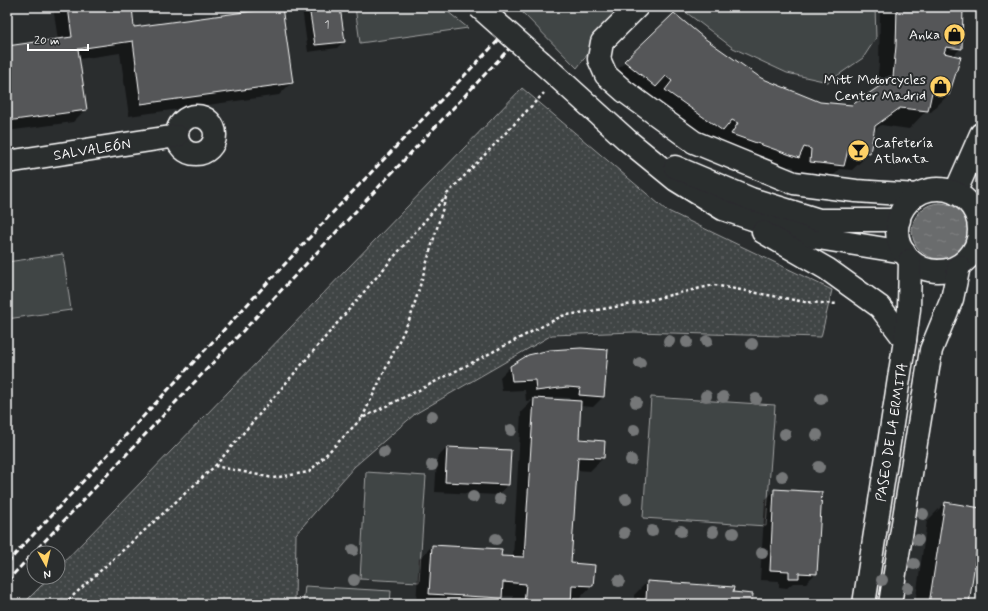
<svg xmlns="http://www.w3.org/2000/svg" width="988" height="611" font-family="Mynerve,sans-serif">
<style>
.grass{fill:url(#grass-dots);stroke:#a0a2a2}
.green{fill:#414445;stroke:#a0a2a2}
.water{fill:url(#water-ripples);stroke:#a6a7a7}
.shadow{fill:#0007;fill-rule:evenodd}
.building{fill:#555758;stroke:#fff}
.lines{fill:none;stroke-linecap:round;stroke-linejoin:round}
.minor-casing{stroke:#fff;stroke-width:25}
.major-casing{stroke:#fff;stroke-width:25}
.path{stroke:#fff;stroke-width:2.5;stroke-dasharray:3 3;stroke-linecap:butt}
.minor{stroke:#2a2d2e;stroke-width:22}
.major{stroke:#2a2d2e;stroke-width:22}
.rail{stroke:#fff;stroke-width:3;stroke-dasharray:6 3;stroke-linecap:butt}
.major-bridge-casing{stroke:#fff;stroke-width:25;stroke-linecap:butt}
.major-bridge{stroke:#2a2d2e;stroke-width:22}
.tree{fill:#757778}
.labels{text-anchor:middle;stroke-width:4;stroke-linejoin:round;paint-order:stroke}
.number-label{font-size:12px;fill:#d4d5d5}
.poi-label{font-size:14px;fill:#fff;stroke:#2a2d2e;text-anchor:end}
.street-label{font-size:14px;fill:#fff;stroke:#2a2d2e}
</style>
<defs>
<pattern id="grass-dots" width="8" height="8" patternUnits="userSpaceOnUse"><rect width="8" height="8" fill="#414445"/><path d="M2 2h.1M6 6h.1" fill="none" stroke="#5e6061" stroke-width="1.8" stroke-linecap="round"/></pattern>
<pattern id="water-ripples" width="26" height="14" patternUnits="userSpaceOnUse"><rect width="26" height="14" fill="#6a6c6d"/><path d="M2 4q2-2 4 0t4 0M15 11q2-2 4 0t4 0" fill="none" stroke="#808283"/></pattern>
</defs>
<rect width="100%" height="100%" fill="#2a2d2e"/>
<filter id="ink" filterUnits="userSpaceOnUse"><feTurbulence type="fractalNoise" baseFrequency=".025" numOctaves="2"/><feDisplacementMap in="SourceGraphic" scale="8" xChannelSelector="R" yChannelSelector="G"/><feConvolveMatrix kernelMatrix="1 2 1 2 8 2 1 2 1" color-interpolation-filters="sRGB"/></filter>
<g filter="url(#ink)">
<path class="grass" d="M 522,88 L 666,210 L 832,290 L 821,337 L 634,332 L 552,335 L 415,414 L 354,467 L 296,534 L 295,604 L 23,604 L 50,577 L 58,577 L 58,568 Z"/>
<g class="green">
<path d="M 355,7 L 442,7 L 468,28 L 360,43 Z"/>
<path d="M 517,7 L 624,7 L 577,68 Z"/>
<path d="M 679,7 L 875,7 L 876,38 L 863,58 L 828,82 L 787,73 L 733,48 Z"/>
<path d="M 63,254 L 71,310 L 7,319 L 7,262 Z"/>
<path d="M 651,397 L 775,405 L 766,526 L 643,518 Z"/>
<path d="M 366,472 L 426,476 L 419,582 L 360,579 Z"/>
<path d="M 305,586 L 391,591 L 390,604 L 303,604 Z"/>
</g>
<circle class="water" cx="940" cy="231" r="28"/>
<g class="shadow">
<path d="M 53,7 L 131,7 L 133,28 L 292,82 L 279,95 L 129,116 L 120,53 L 79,59 L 86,109 L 73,122 L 7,131 L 7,47 L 58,40 Z"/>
<path d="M 339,7 L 344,41 L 337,48 L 308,52 L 302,8 Z"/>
<path d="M 880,7 L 962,7 L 961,48 L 953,56 L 949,94 L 931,112 L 926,111 L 909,129 L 881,125 L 873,131 L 870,153 L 852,170 L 840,169 L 826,183 L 793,179 L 794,167 L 790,166 L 780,175 L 715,138 L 704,148 L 649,108 L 655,99 L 648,93 L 637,104 L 608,79 L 625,62 L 703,39 L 760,79 L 820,103 L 852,106 L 876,90 L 879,64 Z"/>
<path d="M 528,356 L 603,397 L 593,407 L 580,406 L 578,440 L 603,458 L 590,471 L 576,470 L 570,564 L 592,585 L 579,599 L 570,598 L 570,604 L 513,604 L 513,596 L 501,596 L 494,604 L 416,604 L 419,559 L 432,546 L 513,558 L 521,412 L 533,400 L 526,401 L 525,390 L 502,391 L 500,377 L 510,367 ZM 556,397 L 570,398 L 570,401 L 545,400 Z"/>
<path d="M 447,448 L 508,485 L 498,495 L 435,492 L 437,458 Z"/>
<path d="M 775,490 L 816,573 L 806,583 L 793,583 L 787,588 L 779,587 L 779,581 L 760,580 L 765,500 Z"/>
<path d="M 945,503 L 981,509 L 968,604 L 915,604 L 927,521 Z"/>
<path d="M 647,582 L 732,593 L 751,604 L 634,604 L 634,595 Z"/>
</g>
<g class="building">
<path d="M 68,7 L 132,7 L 134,27 L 282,7 L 293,83 L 141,104 L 133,41 L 78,49 L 87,110 L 7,121 L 7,46 L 72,37 Z"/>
<path d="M 309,7 L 340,7 L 345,42 L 315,45 Z"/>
<path d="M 897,7 L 963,7 L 962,49 L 946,47 L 944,53 L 961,57 L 949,95 L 932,92 L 928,111 L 900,108 L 875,126 L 870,153 L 848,150 L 844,166 L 810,162 L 811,149 L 804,147 L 799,158 L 731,134 L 738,123 L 732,120 L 723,131 L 665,90 L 672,81 L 666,76 L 656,87 L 624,61 L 674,13 L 704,38 L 761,78 L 820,102 L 852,105 L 893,77 L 896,46 Z"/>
<path d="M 581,348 L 608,350 L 604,397 L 579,395 L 580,388 L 567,387 L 536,391 L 535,380 L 512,381 L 510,366 L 528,355 L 550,350 Z"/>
<path d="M 534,398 L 581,401 L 579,439 L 605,441 L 604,458 L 578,457 L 571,563 L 595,565 L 593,586 L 572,585 L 571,604 L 524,604 L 526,584 L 503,582 L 502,598 L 429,594 L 432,545 L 502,549 L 501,556 L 524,557 Z"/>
<path d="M 447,447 L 511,450 L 509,485 L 445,482 Z"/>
<path d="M 774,489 L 822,492 L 817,574 L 799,573 L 799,578 L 789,578 L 789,571 L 770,570 Z"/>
<path d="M 945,502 L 981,508 L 981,521 L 969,604 L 929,604 Z"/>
<path d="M 647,581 L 734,587 L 733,592 L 753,594 L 752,604 L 637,604 L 637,599 L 646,600 Z"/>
</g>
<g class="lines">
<defs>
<g id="minor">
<path d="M 637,7 L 602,42 L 599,59 L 606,75 L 624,91 L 694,142 L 794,183 L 856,191 L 917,195"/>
<circle cx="196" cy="135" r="19"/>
<path d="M 7,162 L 177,136"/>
<path d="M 955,193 L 981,134"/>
</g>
<g id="major">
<path d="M 541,62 L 627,140 L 676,180 L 723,209 L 800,235 L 904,252"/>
<path d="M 675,167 L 751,199 L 819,220 L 899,220"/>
<circle cx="938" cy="230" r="41"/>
<path d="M 763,232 L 827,269 L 880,307 L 905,340"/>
<path d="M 864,604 L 905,340 L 909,309 L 910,260"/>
<path d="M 890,604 L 931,350 L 952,299 L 959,266"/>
</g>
</defs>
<use href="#minor" class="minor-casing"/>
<use href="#major" class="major-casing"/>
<g class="path">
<path d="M 362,418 L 411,316 L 447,194 L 544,93"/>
<path d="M 215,466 L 446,196"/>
<path d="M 64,604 L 215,466 L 273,478 L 309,472 L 362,418 L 423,388 L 562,316 L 632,304 L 714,285 L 805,302 L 838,304"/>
</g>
<use href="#minor" class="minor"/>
<use href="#major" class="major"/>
<g class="rail">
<path d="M 7,563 L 337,208 L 515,23"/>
<path d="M 7,581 L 522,35"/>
</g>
<defs>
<path id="major-bridge" d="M 479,7 L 541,62"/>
</defs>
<use href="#major-bridge" class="major-bridge-casing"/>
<use href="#major-bridge" class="major-bridge"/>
</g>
<g class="tree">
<circle cx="669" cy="341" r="6"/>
<circle cx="707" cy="341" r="6"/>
<circle cx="687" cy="342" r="6"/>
<circle cx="752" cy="344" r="6"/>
<circle cx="640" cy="363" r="6"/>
<circle cx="706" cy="396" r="6"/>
<circle cx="723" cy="397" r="6"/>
<circle cx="756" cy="399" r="6"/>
<circle cx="821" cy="399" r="6"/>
<circle cx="636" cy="402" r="6"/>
<circle cx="432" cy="416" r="6"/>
<circle cx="511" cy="430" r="6"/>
<circle cx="634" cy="430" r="6"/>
<circle cx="785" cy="434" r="6"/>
<circle cx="817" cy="435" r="6"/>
<circle cx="384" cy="452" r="6"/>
<circle cx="631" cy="460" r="6"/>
<circle cx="432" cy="465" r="6"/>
<circle cx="819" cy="467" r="6"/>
<circle cx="782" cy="476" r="6"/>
<circle cx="473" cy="497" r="6"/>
<circle cx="500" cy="499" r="6"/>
<circle cx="626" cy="499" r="6"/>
<circle cx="923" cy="514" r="6"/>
<circle cx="652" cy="531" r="6"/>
<circle cx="681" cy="531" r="6"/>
<circle cx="713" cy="532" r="6"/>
<circle cx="624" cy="533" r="6"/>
<circle cx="733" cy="533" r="6"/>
<circle cx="496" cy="539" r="6"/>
<circle cx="918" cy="540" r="6"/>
<circle cx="353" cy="550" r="6"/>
<circle cx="762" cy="553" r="6"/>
<circle cx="914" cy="564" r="6"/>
<circle cx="354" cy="580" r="6"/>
<circle cx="882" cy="580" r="6"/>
<circle cx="619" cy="581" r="6"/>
<circle cx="908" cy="588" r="6"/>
</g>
</g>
<defs>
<symbol id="shop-disc" viewBox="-11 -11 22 22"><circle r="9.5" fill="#ffd166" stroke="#2a2d2e"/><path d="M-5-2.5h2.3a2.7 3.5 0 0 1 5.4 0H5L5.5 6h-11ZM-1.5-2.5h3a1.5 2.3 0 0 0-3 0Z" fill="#111"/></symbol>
<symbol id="bar-disc" viewBox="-11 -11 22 22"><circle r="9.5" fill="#ffd166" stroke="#2a2d2e"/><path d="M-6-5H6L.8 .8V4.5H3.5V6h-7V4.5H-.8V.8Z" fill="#111"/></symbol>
</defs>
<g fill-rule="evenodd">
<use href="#shop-disc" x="942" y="22" width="25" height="25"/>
<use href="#shop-disc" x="928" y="74" width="25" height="25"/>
<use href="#bar-disc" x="846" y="138" width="25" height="25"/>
</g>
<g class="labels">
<g class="number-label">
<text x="327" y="28">1</text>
</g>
<g class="poi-label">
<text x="940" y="39">Anka</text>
<text x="926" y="84">Mitt Motorcycles<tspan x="926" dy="16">Center Madrid</tspan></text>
<text x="874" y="147" text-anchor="start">Cafetería<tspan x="874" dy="16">Atlanta</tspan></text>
</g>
<g class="street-label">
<text transform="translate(92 149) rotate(-9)" y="5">SALVALEÓN</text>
<text transform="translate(891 432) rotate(-81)" y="5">PASEO DE LA ERMITA</text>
</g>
</g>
<rect width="988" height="611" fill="none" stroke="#2a2d2e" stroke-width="24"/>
<rect x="12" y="12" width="964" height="587" fill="none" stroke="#fff" stroke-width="1.5" filter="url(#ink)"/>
<g transform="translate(46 565) rotate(172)"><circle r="19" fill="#2a2d2e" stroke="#7f8182"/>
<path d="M0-3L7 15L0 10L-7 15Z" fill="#ffd166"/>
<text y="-6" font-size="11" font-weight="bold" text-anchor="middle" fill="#ffffff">N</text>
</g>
<path d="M28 44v6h60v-6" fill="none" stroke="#ffffff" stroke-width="2"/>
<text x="34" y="44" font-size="12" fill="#ffffff" stroke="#2a2d2e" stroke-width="3" paint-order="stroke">20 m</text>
</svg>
